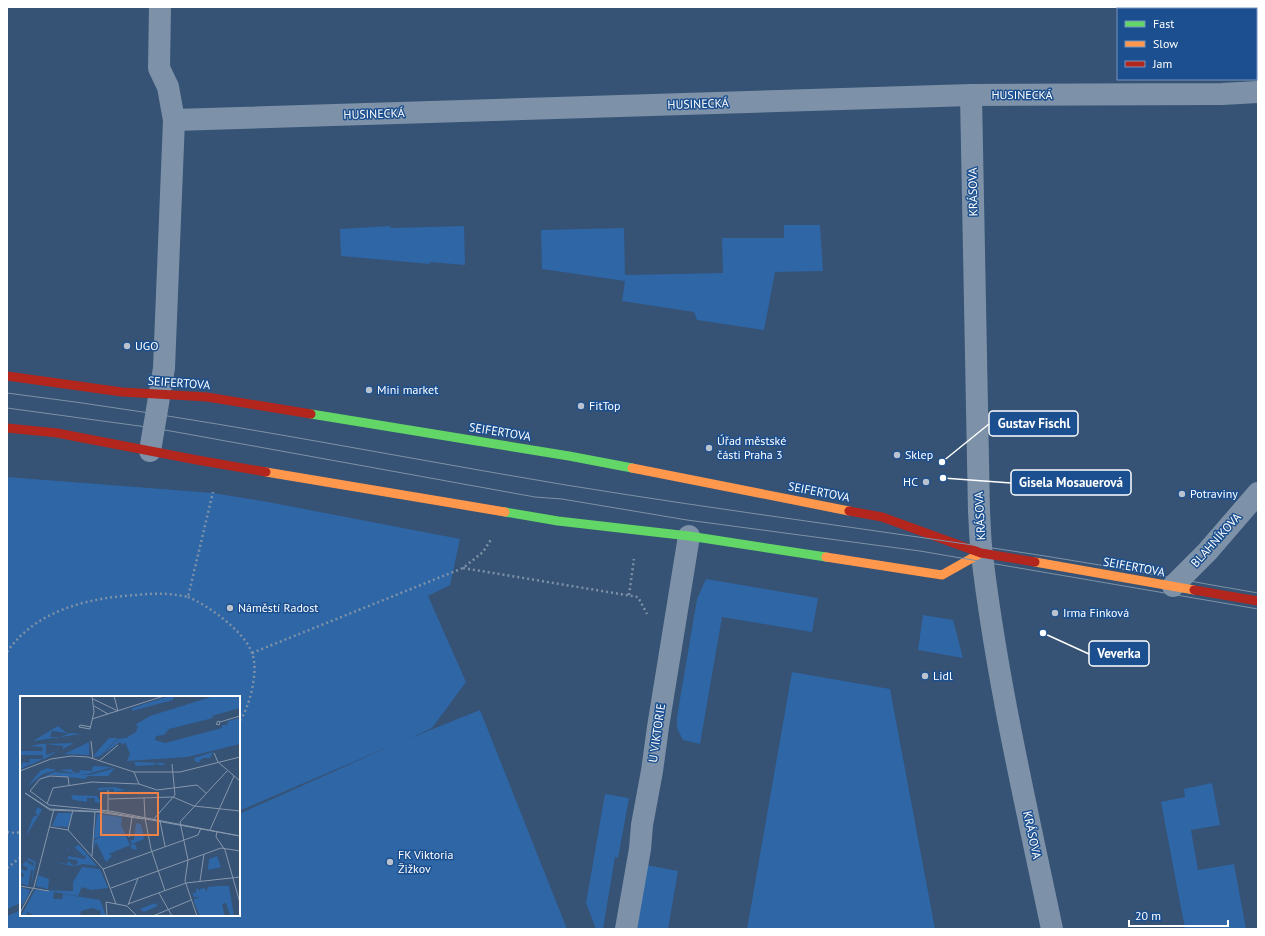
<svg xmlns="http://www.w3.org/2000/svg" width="1265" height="936" font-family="'PT Sans',sans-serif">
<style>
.green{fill:#2f66a5}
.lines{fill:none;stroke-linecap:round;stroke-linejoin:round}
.path{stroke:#7d92a8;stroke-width:2.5;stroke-dasharray:2 3;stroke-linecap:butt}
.street{stroke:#7d92a8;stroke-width:22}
.fast{stroke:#63d668;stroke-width:9}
.slow{stroke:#ff974d;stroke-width:9}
.jam{stroke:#b3261e;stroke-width:9}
.tram{stroke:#7e92a7;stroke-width:1}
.poi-dot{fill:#b9c2ce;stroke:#1b4f8f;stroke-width:1.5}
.labels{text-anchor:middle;stroke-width:3;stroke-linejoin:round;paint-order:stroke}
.street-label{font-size:12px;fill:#fff;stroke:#1b4f8f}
.poi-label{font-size:12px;fill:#fff;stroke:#1b4f8f;text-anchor:start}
.inset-road{fill:none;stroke:#8697ac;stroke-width:1}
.view{fill:#ee8249;fill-opacity:0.15;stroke:#ee8249;stroke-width:2}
.inset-edge{fill:none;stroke:#fff;stroke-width:2}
.leader{fill:none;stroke:#fff;stroke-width:1.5}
.callout-dot{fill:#fff;stroke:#1b4f8f;stroke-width:1.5}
.callout{fill:#1b4f8f;stroke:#fff;stroke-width:1.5}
.callout-label{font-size:13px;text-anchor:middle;font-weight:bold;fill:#fff}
</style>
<rect width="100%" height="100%" fill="#365274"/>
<g class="green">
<path d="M 784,225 L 820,225 L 823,271 L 775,272 L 764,330 L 697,320 L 694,312 L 622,301 L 625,281 L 542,269 L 541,230 L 624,228 L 625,275 L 723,273 L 722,238 L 784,238 Z"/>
<path d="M 390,226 L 391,228 L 464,226 L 465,265 L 430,262 L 430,264 L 341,256 L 340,229 Z"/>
<path d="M 7,477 L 213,493 L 268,502 L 460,539 L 450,585 L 428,596 L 466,682 L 432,728 L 408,739 L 480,710 L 567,929 L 7,929 L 7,916 L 21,910 L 21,915 L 239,915 L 239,814 L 395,744 L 239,811 L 239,697 L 21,697 L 21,903 L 7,909 Z"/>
<path d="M 706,579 L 818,598 L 812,632 L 722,617 L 700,744 L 683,740 L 677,728 L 677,717 L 697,599 Z"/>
<path d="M 923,615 L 953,620 L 963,658 L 918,650 Z"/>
<path d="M 792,672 L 890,689 L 935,929 L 747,929 Z"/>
<path d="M 1212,783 L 1220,825 L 1191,830 L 1198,870 L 1234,864 L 1246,929 L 1185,929 L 1161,802 L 1185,797 L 1184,789 Z"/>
<path d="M 605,794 L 629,798 L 618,858 L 615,857 L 603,929 L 596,929 L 586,903 Z"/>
<path d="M 646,865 L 678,871 L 668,929 L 635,929 Z"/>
</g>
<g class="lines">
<g class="path">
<path d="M 1233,7 L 1233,9"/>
<path d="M 463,568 L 638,597 L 647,614"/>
<path d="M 629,595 L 634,559"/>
<path d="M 188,597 C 208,605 245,632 252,653 C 259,670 250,707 239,722"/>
<path d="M 7,652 C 36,610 88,598 136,595 C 155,593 169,593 188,597 L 213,492"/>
<path d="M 252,653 L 463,568 L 483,552 L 492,538"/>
<path d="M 7,832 L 15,833 L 21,832"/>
<path d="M 7,868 L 21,857"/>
</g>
<g class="street">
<path d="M 971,95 L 979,512 C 980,526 980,541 982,555 C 997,681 1026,805 1052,929"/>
<path d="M 174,120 L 971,95 L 1222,94 L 1258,92"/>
<path d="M 150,451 L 164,368 L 174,120 L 168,87 L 159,68 L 160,7"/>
<path d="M 1173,586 L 1207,552 L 1258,493"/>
<path d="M 626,929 L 640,849 L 642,825 L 652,771 L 658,727 L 689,536"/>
</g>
<g class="fast">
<path d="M 311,414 L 569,456 L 632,468"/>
<path d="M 505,512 L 558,521 L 689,536 L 826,557"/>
</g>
<g class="slow">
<path d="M 632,468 L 849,511"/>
<path d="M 266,472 L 505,512"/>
<path d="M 826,557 L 942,575 L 981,553"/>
<path d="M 1035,562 L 1194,590"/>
</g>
<g class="jam">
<path d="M 7,376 L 122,392 L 207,397 L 311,414"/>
<path d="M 7,428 L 57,433 L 197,460 L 266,472"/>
<path d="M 849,511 L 882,517 L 981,553 L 1035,562"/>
<path d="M 1194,590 L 1258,601"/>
</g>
<g class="tram">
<path d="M 7,393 C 195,416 380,454 566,485 C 725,511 885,531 1045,556 C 1116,567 1187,581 1258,593"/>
<path d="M 7,408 L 154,428 L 535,497 L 562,499 L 687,520 L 920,551 L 1258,609"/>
</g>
</g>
<g class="poi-dot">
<circle cx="127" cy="346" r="4"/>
<circle cx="369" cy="390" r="4"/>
<circle cx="581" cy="406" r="4"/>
<circle cx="709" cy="448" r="4"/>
<circle cx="897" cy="455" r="4"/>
<circle cx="926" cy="482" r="4"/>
<circle cx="1182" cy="494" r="4"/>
<circle cx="230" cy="608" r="4"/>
<circle cx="1055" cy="613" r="4"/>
<circle cx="925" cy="676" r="4"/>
<circle cx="390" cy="862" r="4"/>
</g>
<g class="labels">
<g class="street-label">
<text x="1022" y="99">HUSINECKÁ</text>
<text transform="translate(698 104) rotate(-2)" y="4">HUSINECKÁ</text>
<text transform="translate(374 114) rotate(-2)" y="4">HUSINECKÁ</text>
<text transform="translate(973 192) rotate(-91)" y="4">KRÁSOVA</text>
<text transform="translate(179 383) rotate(4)" y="4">SEIFERTOVA</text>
<text transform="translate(500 432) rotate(9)" y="4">SEIFERTOVA</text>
<text transform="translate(819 492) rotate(11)" y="4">SEIFERTOVA</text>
<text transform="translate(980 516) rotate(-93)" y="4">KRÁSOVA</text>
<text transform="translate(1216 540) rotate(-48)" y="4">BLAHNÍKOVA</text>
<text transform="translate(1134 567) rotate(10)" y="4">SEIFERTOVA</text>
<text transform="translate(657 733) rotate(-82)" y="4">U VIKTORIE</text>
<text transform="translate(1032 835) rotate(78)" y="4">KRÁSOVA</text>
</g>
<g class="poi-label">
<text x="135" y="350">UGO</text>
<text x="377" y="394">Mini market</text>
<text x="589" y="410">FitTop</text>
<text x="717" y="445">Úřad městské<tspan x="717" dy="14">části Praha 3</tspan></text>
<text x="905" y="459">Sklep</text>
<text x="918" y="486" text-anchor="end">HC</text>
<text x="1190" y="498">Potraviny</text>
<text x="238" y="612">Náměstí Radost</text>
<text x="1063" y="617">Irma Finková</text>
<text x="933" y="680">Lidl</text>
<text x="398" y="859">FK Viktoria<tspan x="398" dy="14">Žižkov</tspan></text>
</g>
</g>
<g transform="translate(20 696)">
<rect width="220" height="220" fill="#365274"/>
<path d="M 150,0 L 153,0 L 153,4 L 112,15 L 112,12 ZM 194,0 L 220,0 L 220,12 L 192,20 L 193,22 L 149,33 L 144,39 L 136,40 L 135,44 L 145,47 L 202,32 L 202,29 L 207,29 L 208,25 L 220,22 L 220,48 L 167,61 L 107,65 L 110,58 L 105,46 L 103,49 L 100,46 L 82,59 L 98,43 L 106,42 L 116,36 L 118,30 L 115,29 L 130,20 ZM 38,30 L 47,37 L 32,35 L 30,41 L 40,41 L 50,37 L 62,38 L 13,45 ZM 89,42 L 98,42 L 80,60 L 75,61 L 74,59 ZM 69,46 L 69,59 L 44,58 L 59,51 ZM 54,47 L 43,53 L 43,50 L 26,48 L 26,59 L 38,55 L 26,62 L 0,73 L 3,66 L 9,67 L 10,63 L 23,63 L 23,59 L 0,59 L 0,55 L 23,55 L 22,51 L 9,50 L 21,48 ZM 193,56 L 190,62 L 183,62 L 178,67 L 175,65 L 174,62 ZM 114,66 L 118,66 L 143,67 L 146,69 L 138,69 L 137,67 L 134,69 L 116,70 ZM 73,70 L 92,71 L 68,78 L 57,78 L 39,74 L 52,73 L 53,76 L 59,77 L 60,74 L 72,75 ZM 27,72 L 37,74 L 23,78 L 8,90 L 20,75 ZM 95,72 L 88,80 L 68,80 L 65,83 L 32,79 L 15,85 L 34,76 L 70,79 ZM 94,91 L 106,94 L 94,96 L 94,93 L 78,94 L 78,92 ZM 51,99 L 77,100 L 81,107 L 75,106 L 75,102 L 67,102 L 67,106 L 53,104 ZM 18,111 L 22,114 L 6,140 L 13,121 L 18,119 L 15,116 ZM 38,117 L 52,117 L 48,131 L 32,130 ZM 77,118 L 102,121 L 101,129 L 110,149 L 115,148 L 117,154 L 112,153 L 110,149 L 89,158 L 92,160 L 86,166 L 76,146 L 73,153 L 74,145 L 81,140 L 74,143 ZM 116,127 L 121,128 L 124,143 L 112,148 L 110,144 L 114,144 ZM 59,149 L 77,170 L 62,168 L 60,169 L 54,170 L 52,170 L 34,166 L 47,168 L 48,165 L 54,170 L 58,167 L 57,164 L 48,163 L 48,160 L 65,163 L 66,160 L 50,157 L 50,153 L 47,155 L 48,153 L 50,153 L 50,157 L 63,159 L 54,151 ZM 197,160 L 201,171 L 188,174 L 189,163 ZM 8,162 L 16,166 L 11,190 L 13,174 L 11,174 L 8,190 L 0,187 L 0,180 L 3,181 L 4,178 L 0,176 L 0,171 L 2,170 L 1,173 L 6,175 L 8,172 L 2,169 L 6,165 L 13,170 L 14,167 L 7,164 ZM 62,171 L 80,173 L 88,192 L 71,194 L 62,191 L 58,200 L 34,196 L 33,203 L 42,203 L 43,198 L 80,204 L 86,220 L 80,220 L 81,215 L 72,212 L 61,215 L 60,220 L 15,220 L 7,216 L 7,220 L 1,220 L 15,194 L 53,195 L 53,186 ZM 18,179 L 29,183 L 28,193 L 16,190 ZM 197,190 L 209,190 L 214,220 L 210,219 L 206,207 L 202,208 L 205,220 L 180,220 L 174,206 L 174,203 L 181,201 L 174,201 L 172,197 L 176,197 L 176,193 L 179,193 L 179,196 L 180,193 L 185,192 L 186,196 L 188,191 ZM 0,191 L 10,194 L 8,198 L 11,195 L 2,210 ZM 135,207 L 138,210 L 124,216 L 120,213 Z" fill="#2f66a5"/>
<path class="inset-road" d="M 94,0 L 98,15M 73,3 L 98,15M 74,10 L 88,18M 72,23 L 144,0M 200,26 L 199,29 L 196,28 L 198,25 L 200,26 L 220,20M 71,31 L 60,29 L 59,31 L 70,33 L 74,16 L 72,0M 71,45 L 73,63M 194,57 L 198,66 L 220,85M 79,65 L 98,49M 0,75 L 31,63 L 51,60 L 68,61 L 114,76 L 160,76 L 220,61M 114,76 L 119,88M 49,89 L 48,81 L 30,80 L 20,83 L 10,95 L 29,109 L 90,115 L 220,140M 5,97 L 30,114 L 78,116 L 123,123M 5,97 L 30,113 L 87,116 L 220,140M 124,102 L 125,122 L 131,153 L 145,195M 89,103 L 153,101 L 174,110 L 220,115M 27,108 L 33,92 L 72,86 L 119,88 L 137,94 L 177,89 L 186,97M 88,116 L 88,94M 133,124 L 155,99 L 152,68M 140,125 L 145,150M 30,131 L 48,134M 48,134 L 83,173 L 96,208M 48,134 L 53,114M 190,134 L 214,80M 197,135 L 196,141 L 205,154 L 220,207M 109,141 L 112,121M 72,160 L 75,116M 83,173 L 178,139 L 181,132M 180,185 L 184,158M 0,190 L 29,195M 91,192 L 201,152 L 220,155M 139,197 L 152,220M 108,208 L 166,187 L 220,181M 108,209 L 118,182M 107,210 L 117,220M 0,217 L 14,191 L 34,113M 87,220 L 86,206 L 107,210M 133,220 L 171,204M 177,220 L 165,185 L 168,164 L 160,126 L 207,75"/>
<path class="view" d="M 81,97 L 138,97 L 138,139 L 81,139 Z"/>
<rect width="220" height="220" class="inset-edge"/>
</g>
<path class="leader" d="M942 462L989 424M943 478L1011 483M1043 633L1089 654"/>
<g class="callout-dot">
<circle cx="942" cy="462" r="4"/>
<circle cx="943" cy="478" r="4"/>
<circle cx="1043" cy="633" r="4"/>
</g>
<g class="callout">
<rect x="989" y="411" width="89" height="25" rx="4"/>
<rect x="1011" y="470" width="120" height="25" rx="4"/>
<rect x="1089" y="641" width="60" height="25" rx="4"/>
</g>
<g class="callout-label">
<text x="1034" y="428">Gustav Fischl</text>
<text x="1071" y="487">Gisela Mosauerová</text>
<text x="1119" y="658">Veverka</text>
</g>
<rect width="1265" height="936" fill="none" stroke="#ffffff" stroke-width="16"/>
<rect x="1117" y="8" width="140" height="72" fill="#1b4f8f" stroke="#7695bc"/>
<rect x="1125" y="21" width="20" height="6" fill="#63d668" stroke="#7695bc"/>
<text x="1153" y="28" font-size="12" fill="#ffffff">Fast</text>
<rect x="1125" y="41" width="20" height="6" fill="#ff974d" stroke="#7695bc"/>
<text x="1153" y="48" font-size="12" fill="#ffffff">Slow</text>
<rect x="1125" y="61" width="20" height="6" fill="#b3261e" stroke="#7695bc"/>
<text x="1153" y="68" font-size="12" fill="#ffffff">Jam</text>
<path d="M1129 920v6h99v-6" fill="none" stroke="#ffffff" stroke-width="2"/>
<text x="1135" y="920" font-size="12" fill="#ffffff" stroke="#1b4f8f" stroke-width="3" paint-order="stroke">20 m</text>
</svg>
